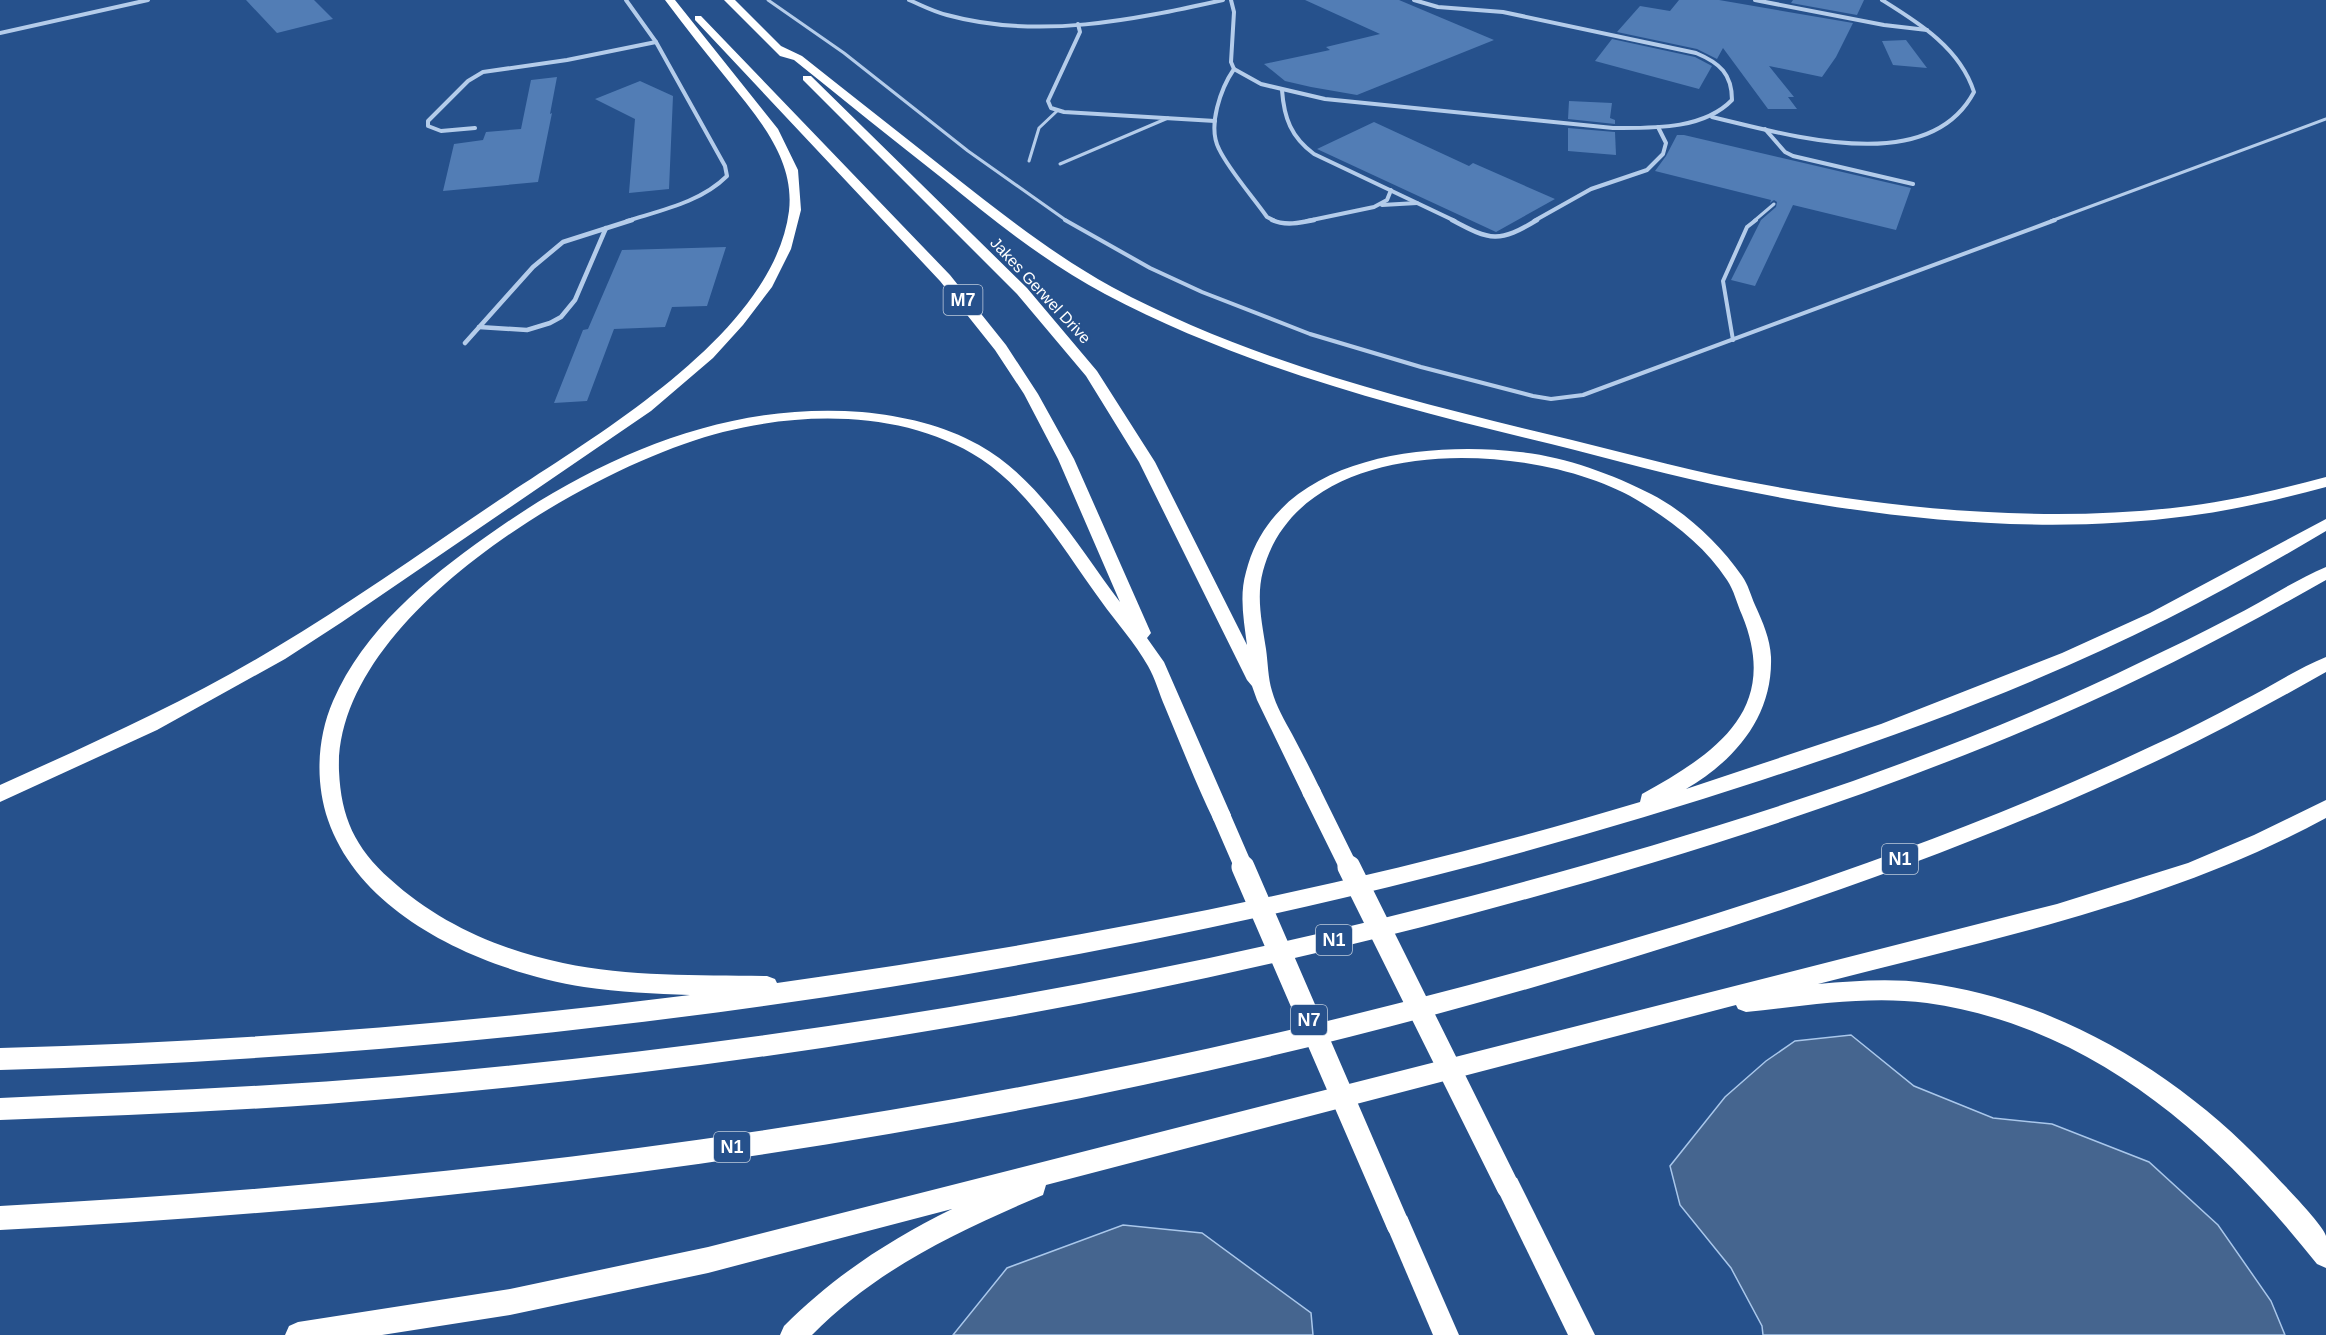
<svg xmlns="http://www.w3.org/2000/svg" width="2326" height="1335" font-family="Helvetica,sans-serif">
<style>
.water{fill:#45658f;stroke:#a9c7eb;stroke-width:1.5}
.building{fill:#527db5}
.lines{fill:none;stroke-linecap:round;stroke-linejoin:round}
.lane-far1{stroke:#b4ccea;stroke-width:3}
.lane{stroke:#b4ccea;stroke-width:4}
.street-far1{stroke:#b4ccea;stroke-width:4}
.street{stroke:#b4ccea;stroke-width:4.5}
.highway{fill:#fff;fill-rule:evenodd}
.highway-bridge-far1{stroke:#fff;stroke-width:18}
.highway-bridge{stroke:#fff;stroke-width:23}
.labels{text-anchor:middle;stroke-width:4.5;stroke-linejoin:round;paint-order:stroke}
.far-street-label{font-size:16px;fill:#fff;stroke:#26518c}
.shield{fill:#26518c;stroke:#becbdc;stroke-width:1.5}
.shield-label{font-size:18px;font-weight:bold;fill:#fff}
</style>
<rect width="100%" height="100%" fill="#26518c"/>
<g class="water">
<path d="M 1851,1035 L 1914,1086 L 1993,1118 L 2052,1124 L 2149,1162 L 2218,1225 L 2271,1301 L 2285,1335 L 1763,1335 L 1762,1326 L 1731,1268 L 1680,1205 L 1670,1166 L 1725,1097 L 1766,1061 L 1795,1041 Z"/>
<path d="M 1123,1225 L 1202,1233 L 1311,1313 L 1313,1335 L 953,1335 L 1007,1268 Z"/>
</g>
<g class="building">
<path d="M 246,0 L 314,0 L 333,19 L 277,33 Z"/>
<path d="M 1305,0 L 1399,0 L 1494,40 L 1357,95 L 1311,87 L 1285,81 L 1264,64 L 1330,50 L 1326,47 L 1380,34 Z"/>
<path d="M 1679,0 L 1719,0 L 1853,23 L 1836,57 L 1822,77 L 1769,66 L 1794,97 L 1788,97 L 1797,109 L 1768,109 L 1723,48 L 1717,59 L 1697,49 L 1617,32 L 1640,6 L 1670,11 Z"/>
<path d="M 1793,0 L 1864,0 L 1857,15 L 1791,3 Z"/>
<path d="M 1612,39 L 1695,57 L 1712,66 L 1699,89 L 1595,61 Z"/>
<path d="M 1906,40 L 1927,68 L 1893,65 L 1882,41 Z"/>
<path d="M 557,77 L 550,114 L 552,113 L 538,182 L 443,191 L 454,144 L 483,140 L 486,132 L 521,129 L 531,80 Z"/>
<path d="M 640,81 L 673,96 L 669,189 L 629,193 L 635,119 L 595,99 Z"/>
<path d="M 1569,101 L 1612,103 L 1610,118 L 1615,120 L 1615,124 L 1568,119 Z"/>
<path d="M 1374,122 L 1469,166 L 1473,163 L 1555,199 L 1496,232 L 1317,149 Z"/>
<path d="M 1568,128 L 1615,132 L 1616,155 L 1568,151 Z"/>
<path d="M 1677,135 L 1684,135 L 1911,188 L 1896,230 L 1793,205 L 1755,286 L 1731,280 L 1761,220 L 1776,207 L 1777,202 L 1774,200 L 1770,203 L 1771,200 L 1655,171 L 1666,156 Z"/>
<path d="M 726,247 L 707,306 L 672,307 L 665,327 L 614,329 L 587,401 L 554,403 L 583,330 L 588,329 L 622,250 Z"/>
</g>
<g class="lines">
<g class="lane-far1">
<path d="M 768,0 L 844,53 L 968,151 L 1067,221"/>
<path d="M 1029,161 L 1039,128 L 1057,111"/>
<path d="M 1060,164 L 1168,118"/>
<path d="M 1754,221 L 1774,204"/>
<path d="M 2051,221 L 2326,119"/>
</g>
<g class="lane">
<path d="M 1065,220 L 1150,268 L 1202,292 L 1310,334 L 1421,367 L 1533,396 L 1551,399 L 1583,395 L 2055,220"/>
<path d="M 1733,340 L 1723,281 L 1747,227 L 1756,220"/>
</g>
<g class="street-far1">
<path d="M 626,0 L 656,42 L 725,166 L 727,176 C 701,202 662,210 627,221"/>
<path d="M 909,0 C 921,5 934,12 947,15 C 1038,40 1133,20 1223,0"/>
<path d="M 1231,0 L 1234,12 L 1231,62 L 1234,69 L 1261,84 L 1325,99 L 1613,128 C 1652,128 1703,130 1732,100 C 1732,74 1720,63 1696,53 L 1503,12 L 1438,7 L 1414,0"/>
<path d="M 1755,0 L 1884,25 L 1927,30"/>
<path d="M 1078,24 L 1080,32 L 1048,101 L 1051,108 L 1064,112 L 1215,121"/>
<path d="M 0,33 L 148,0"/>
<path d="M 1234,69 C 1221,88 1207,126 1219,149 C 1229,170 1253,197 1267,217 L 1275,221"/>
<path d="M 1282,90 C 1284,118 1291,137 1314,154 L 1455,221"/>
<path d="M 1712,117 C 1786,134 1928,179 1974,92 C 1960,48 1919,23 1882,0"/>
<path d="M 475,128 L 441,131 L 428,126 L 428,121 L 468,81 L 483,72 L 567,60 L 656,42"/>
<path d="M 1765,129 L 1785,152 L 1793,156 L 1913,184"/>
<path d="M 1382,205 L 1417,203"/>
<path d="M 1307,221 L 1374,207 L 1387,200 L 1391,190"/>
<path d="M 1534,221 L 1591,189 L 1647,170 L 1663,154 L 1666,143 L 1658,127"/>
</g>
<g class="street">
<path d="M 1272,220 C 1285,226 1300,223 1314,220"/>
<path d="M 1452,220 C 1491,241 1499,243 1537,220"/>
<path d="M 479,327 L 527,330 L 550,323 L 561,317 L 575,300 L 606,228"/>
<path d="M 465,343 L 533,267 L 563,242 L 632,220"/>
</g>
<g class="highway">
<path d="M 665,0 L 675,0 L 778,129 L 798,170 L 801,210 L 791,249 L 772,287 L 743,325 L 713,358 L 651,411 L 342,622 L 285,659 L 157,730 L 0,802 L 0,785 C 93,743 187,701 275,648 C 352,602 425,550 499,500 C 594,436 773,335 789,211 C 795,158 757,117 727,79 C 706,53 685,27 665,0 Z"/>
<path d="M 724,0 L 735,0 L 781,46 L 802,56 C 851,95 901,134 950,173 C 1002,214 1054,255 1112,287 C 1248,360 1398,398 1547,434 C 1611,449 1674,467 1739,480 C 1886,508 2040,525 2189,506 C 2236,500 2281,489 2326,477 L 2326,487 C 2281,499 2235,510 2188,516 C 2038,536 1883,519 1736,489 C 1674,477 1612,459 1551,444 C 1398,407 1245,368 1105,294 C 1047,263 994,221 943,179 C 893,140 844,100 794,60 L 780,56 Z"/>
<path d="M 695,16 L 701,16 L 950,275 L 1006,345 L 1038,394 L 1074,459 L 1151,633 L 1147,638 L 1164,662 L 1231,815 L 1228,821 L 1221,823 L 1214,821 C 1196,784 1181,745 1165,707 C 1159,693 1155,678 1148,666 C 1135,643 1116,622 1101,601 C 1065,552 1032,493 981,459 C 907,411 806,411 723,432 C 592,465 333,616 339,771 C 341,817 355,848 390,879 C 438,923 500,950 563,963 C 630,977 699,975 767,976 L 775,979 L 777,983 C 1068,942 1358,887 1640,802 L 1642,794 C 1716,753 1781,710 1742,615 C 1737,604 1734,590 1727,580 C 1706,548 1675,523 1642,503 C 1542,440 1301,427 1263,571 C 1256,597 1262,623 1266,649 C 1268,663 1268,678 1272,691 C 1276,706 1285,721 1292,734 C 1302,753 1312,772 1321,791 L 1318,797 L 1311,799 L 1304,797 L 1257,700 L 1252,686 L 1247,680 L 1139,462 L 1086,376 L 1017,294 L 803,80 L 803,76 L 811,76 L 1027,288 L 1097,371 L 1155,462 L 1247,645 C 1244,621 1239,596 1246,572 C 1275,457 1422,441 1520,452 C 1562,456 1613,474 1651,494 C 1686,512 1719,543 1742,576 C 1748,584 1751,596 1755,605 C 1763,623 1770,638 1771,657 C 1773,717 1734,761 1686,789 L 1881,724 L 2062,653 L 2150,613 L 2326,519 L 2326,531 C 2274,562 2221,592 2167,619 C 2038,684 1900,735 1762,780 C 1624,825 1484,865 1343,898 C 903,1001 451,1057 0,1070 L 0,1048 C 231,1042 461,1024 690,995 C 655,994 619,992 584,987 C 487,971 362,919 328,820 C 315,782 317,738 333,701 C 364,630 425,580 487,536 C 596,458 725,401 862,412 C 903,416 943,425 979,445 C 1039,478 1079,548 1120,602 L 1058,459 L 1024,394 L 995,350 L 940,281 L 695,20 Z"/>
<path d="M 2326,567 L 2326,580 C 2238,630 2149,677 2056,717 C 1867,799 1670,861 1471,914 C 1120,1008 761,1066 399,1098 C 266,1110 133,1115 0,1120 L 0,1098 C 133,1092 266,1087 398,1076 C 760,1045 1119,988 1471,896 C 1599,862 1727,825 1853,781 C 1951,746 2049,707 2143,661 C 2172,647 2202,633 2230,618 C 2262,602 2293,581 2326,567 Z"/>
<path d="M 2326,657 L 2326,672 C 2273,702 2220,731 2165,757 C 1976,847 1776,915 1575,975 C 1064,1127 532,1203 0,1230 L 0,1206 C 495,1180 990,1113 1469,985 C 1613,946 1757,904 1897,852 C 1984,820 2070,785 2154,745 C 2183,732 2212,717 2240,702 C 2269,688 2296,669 2326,657 Z"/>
<path d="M 2326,800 L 2326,818 C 2168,904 1991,939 1818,984 C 1854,981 1891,978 1927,983 C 2057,1000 2178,1073 2267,1167 C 2278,1179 2323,1224 2326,1236 C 2326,1245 2326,1258 2326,1268 L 2317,1264 C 2216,1137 2094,1027 1927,1003 C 1867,995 1805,1006 1746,1012 L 1738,1009 L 1736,1005 L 1046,1185 L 1043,1195 C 958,1231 877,1269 812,1335 L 780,1335 L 784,1326 C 834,1276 889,1240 952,1209 L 708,1273 L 510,1315 L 382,1335 L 285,1335 L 289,1326 L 298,1322 L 510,1289 L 708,1247 L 2057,904 L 2188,863 L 2254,835 Z"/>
<path d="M 1508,1175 L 1517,1178 L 1595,1335 L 1568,1335 L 1496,1187 L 1499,1178 Z"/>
<path d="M 1398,1213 L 1407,1216 L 1459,1335 L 1433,1335 L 1386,1225 L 1389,1216 Z"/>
</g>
<g class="highway-bridge-far1">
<path d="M 1311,791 L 1349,868"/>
<path d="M 1221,815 L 1244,868"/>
</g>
<g class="highway-bridge">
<path d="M 1243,867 L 1398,1225"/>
<path d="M 1349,867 L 1508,1187"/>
</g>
</g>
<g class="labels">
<g class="far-street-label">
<text transform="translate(1041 290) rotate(47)" y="6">Jakes Gerwel Drive</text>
</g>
<g class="shield">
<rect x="943.5" y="285" width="39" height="30" rx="4.5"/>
<rect x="1882" y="844" width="36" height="30" rx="4.5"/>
<rect x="1316" y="925" width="36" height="30" rx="4.5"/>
<rect x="1291" y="1005" width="36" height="30" rx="4.5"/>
<rect x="714" y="1132" width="36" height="30" rx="4.5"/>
</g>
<g class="shield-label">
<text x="963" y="306">M7</text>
<text x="1900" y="865">N1</text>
<text x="1334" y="946">N1</text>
<text x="1309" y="1026">N7</text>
<text x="732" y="1153">N1</text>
</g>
</g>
</svg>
